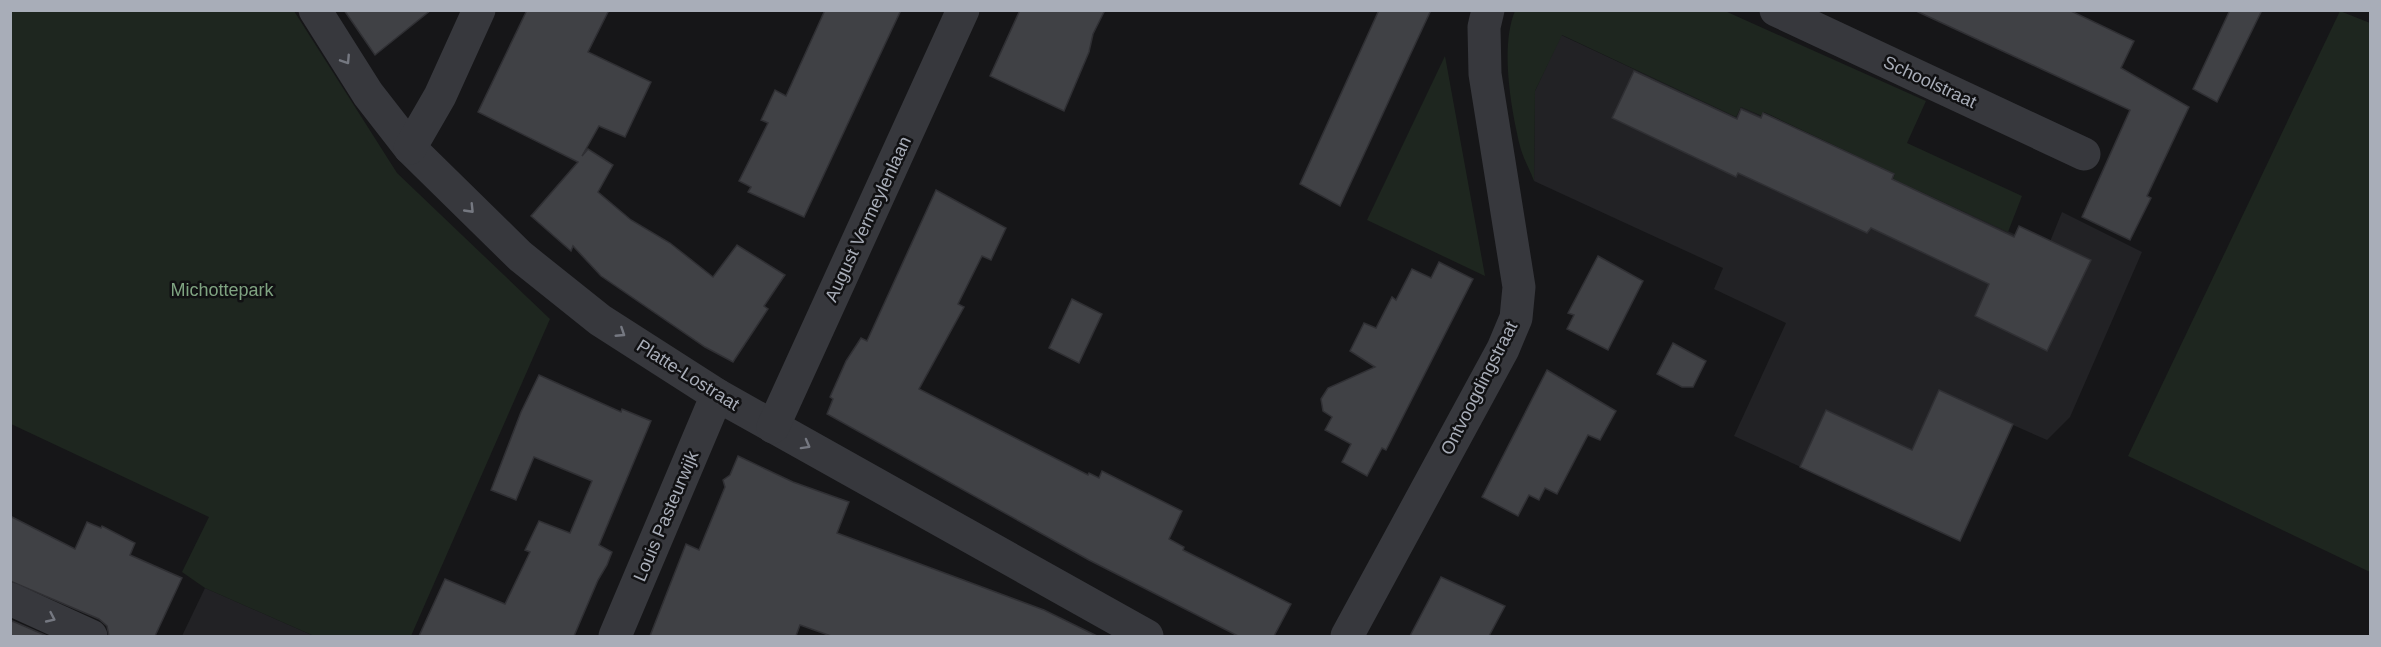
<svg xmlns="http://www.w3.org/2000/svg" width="2381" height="647" font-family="Arial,sans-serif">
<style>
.built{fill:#222225}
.green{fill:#1e261f}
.building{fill:#404145;stroke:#303034;stroke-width:1.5}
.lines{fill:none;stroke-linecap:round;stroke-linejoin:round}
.minor{stroke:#37383d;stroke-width:33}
.oneway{stroke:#757881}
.labels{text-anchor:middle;stroke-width:5;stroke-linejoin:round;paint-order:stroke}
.street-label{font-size:18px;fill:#a8adb8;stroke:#111113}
.park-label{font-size:18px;fill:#7fa381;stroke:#111113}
</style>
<rect width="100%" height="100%" fill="#161618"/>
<g class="built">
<path d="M 1561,35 L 1736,117 L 1741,107 L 1761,116 L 1763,112 L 1895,174 L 1893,179 L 2047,249 L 2062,212 L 2142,252 L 2070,417 L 2047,440 L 2013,425 L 1960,541 L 1734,436 L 1786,323 L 1714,289 L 1723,268 L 1534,181 L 1535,91 Z"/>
<path d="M 205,588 L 314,636 L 182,636 Z"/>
</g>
<g class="green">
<path d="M 11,10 L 294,11 L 397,173 L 550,319 L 411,636 L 314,636 L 205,588 L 182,572 L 209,517 L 11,424 Z"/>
<path d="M 1515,11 L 1725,11 L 1926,101 L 1907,143 L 2022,196 L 2008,232 L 1893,179 L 1895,174 L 1764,112 L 1762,116 L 1741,107 L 1736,117 L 1562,35 L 1535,91 L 1534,181 C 1530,170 1523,158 1520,146 C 1511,109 1500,46 1515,11 Z"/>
<path d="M 2340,11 L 2370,23 L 2370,572 L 2128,456 Z"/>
<path d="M 1445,56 L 1485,276 L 1367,220 Z"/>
</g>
<g class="building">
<path d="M 344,10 L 431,10 L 375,55 Z"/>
<path d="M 527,10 L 609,10 L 588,52 L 651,82 L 625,137 L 599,126 L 582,156 L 588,149 L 613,165 L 598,192 L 631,220 L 670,243 L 713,277 L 737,245 L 785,275 L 764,306 L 768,309 L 733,362 L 705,347 L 601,276 L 573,246 L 571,251 L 531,216 L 578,162 L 478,112 Z"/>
<path d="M 825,10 L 901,10 L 804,217 L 748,192 L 751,187 L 739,181 L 768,123 L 761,120 L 775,90 L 786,96 Z"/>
<path d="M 1020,10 L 1105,10 L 1093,34 L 1089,52 L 1064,111 L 990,76 Z"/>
<path d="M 1379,10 L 1431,10 L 1340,206 L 1300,184 Z"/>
<path d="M 1914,10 L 2069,10 L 2134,41 L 2121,68 L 2189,107 L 2147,196 L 2151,198 L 2130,240 L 2082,217 L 2130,110 Z"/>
<path d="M 2230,10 L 2262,10 L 2217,102 L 2193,89 Z"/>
<path d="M 1634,71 L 1737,119 L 1741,109 L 1761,118 L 1763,113 L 1894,174 L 1892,179 L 2014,237 L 2019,226 L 2091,260 L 2047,351 L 1975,316 L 1989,284 L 1871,228 L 1867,233 L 1738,173 L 1736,177 L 1612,118 Z"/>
<path d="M 936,190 L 1006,228 L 991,260 L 982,256 L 958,304 L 964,307 L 919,389 L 1088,475 L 1089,473 L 1099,478 L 1102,471 L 1182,511 L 1169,539 L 1184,547 L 1183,550 L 1291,604 L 1274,636 L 1238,636 L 1089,560 L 827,414 L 833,399 L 830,397 L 846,361 L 861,338 L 867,341 Z"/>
<path d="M 1598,256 L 1643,281 L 1608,350 L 1567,329 L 1574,315 L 1568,313 Z"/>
<path d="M 1439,262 L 1473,279 L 1386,450 L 1382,448 L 1367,476 L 1342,462 L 1351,444 L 1325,430 L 1332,417 L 1323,411 L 1321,399 L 1328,388 L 1375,367 L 1350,351 L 1364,323 L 1376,328 L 1392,297 L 1396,300 L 1412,269 L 1431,278 Z"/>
<path d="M 1072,299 L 1102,314 L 1079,363 L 1049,348 Z"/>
<path d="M 1673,343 L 1706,361 L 1693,387 L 1682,387 L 1657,374 Z"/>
<path d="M 1547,370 L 1616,411 L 1600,440 L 1588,435 L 1557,494 L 1545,488 L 1539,500 L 1529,495 L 1518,516 L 1482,497 Z"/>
<path d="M 539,375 L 621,412 L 622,409 L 651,421 L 599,545 L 612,552 L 607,565 L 598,580 L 574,636 L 419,636 L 445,579 L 505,604 L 530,552 L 525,550 L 539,521 L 570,533 L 592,481 L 534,457 L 516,500 L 491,490 L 521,412 Z"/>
<path d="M 1939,390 L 2013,424 L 1960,541 L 1800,467 L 1826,410 L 1912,450 Z"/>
<path d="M 738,456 L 793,482 L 849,502 L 837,533 L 1044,610 L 1097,636 L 831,636 L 800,625 L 796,636 L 650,636 L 686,544 L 699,550 L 725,487 L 723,480 L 730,475 Z"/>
<path d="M 10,516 L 75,549 L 87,522 L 101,528 L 102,526 L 135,543 L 130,555 L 182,578 L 155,636 L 109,636 L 107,626 L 99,619 L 10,581 Z"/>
<path d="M 1441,577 L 1505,606 L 1489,636 L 1410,636 Z"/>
<path d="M 10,620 L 47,636 L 10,636 Z"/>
</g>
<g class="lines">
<g class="minor">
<path d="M 315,10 L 368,94 L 410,148 L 520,256 L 600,320 L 717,395 L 1147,636"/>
<path d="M 1776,10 L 2084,154"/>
<path d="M 410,148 L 440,96 L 479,10"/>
<path d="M 773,427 L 963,10"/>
<path d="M 10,599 L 91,636"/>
<path d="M 615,636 L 717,395"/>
<path d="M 1347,636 L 1503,349 L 1516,318 L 1519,287 L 1485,74 L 1484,27 L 1488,10"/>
</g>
</g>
<defs><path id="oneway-chevron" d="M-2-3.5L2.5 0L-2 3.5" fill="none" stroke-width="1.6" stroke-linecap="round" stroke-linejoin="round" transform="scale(1.5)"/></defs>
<g class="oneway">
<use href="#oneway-chevron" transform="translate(346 60) rotate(57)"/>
<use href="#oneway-chevron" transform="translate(470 209) rotate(46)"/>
<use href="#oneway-chevron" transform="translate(621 333) rotate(33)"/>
<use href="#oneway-chevron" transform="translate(806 445) rotate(29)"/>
<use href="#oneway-chevron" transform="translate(51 618) rotate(25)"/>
</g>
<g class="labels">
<g class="street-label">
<text transform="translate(1930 82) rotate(25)" y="6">Schoolstraat</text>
<text transform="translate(868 219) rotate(-65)" y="6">August Vermeylenlaan</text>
<text transform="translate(688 375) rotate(32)" y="6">Platte-Lostraat</text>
<text transform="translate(1479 388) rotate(-63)" y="6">Ontvoogdingstraat</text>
<text transform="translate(666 516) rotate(-67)" y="6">Louis Pasteurwijk</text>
</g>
<g class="park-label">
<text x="222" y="296">Michottepark</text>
</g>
</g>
<rect width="2381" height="647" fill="none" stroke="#a8adb8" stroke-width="24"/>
</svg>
